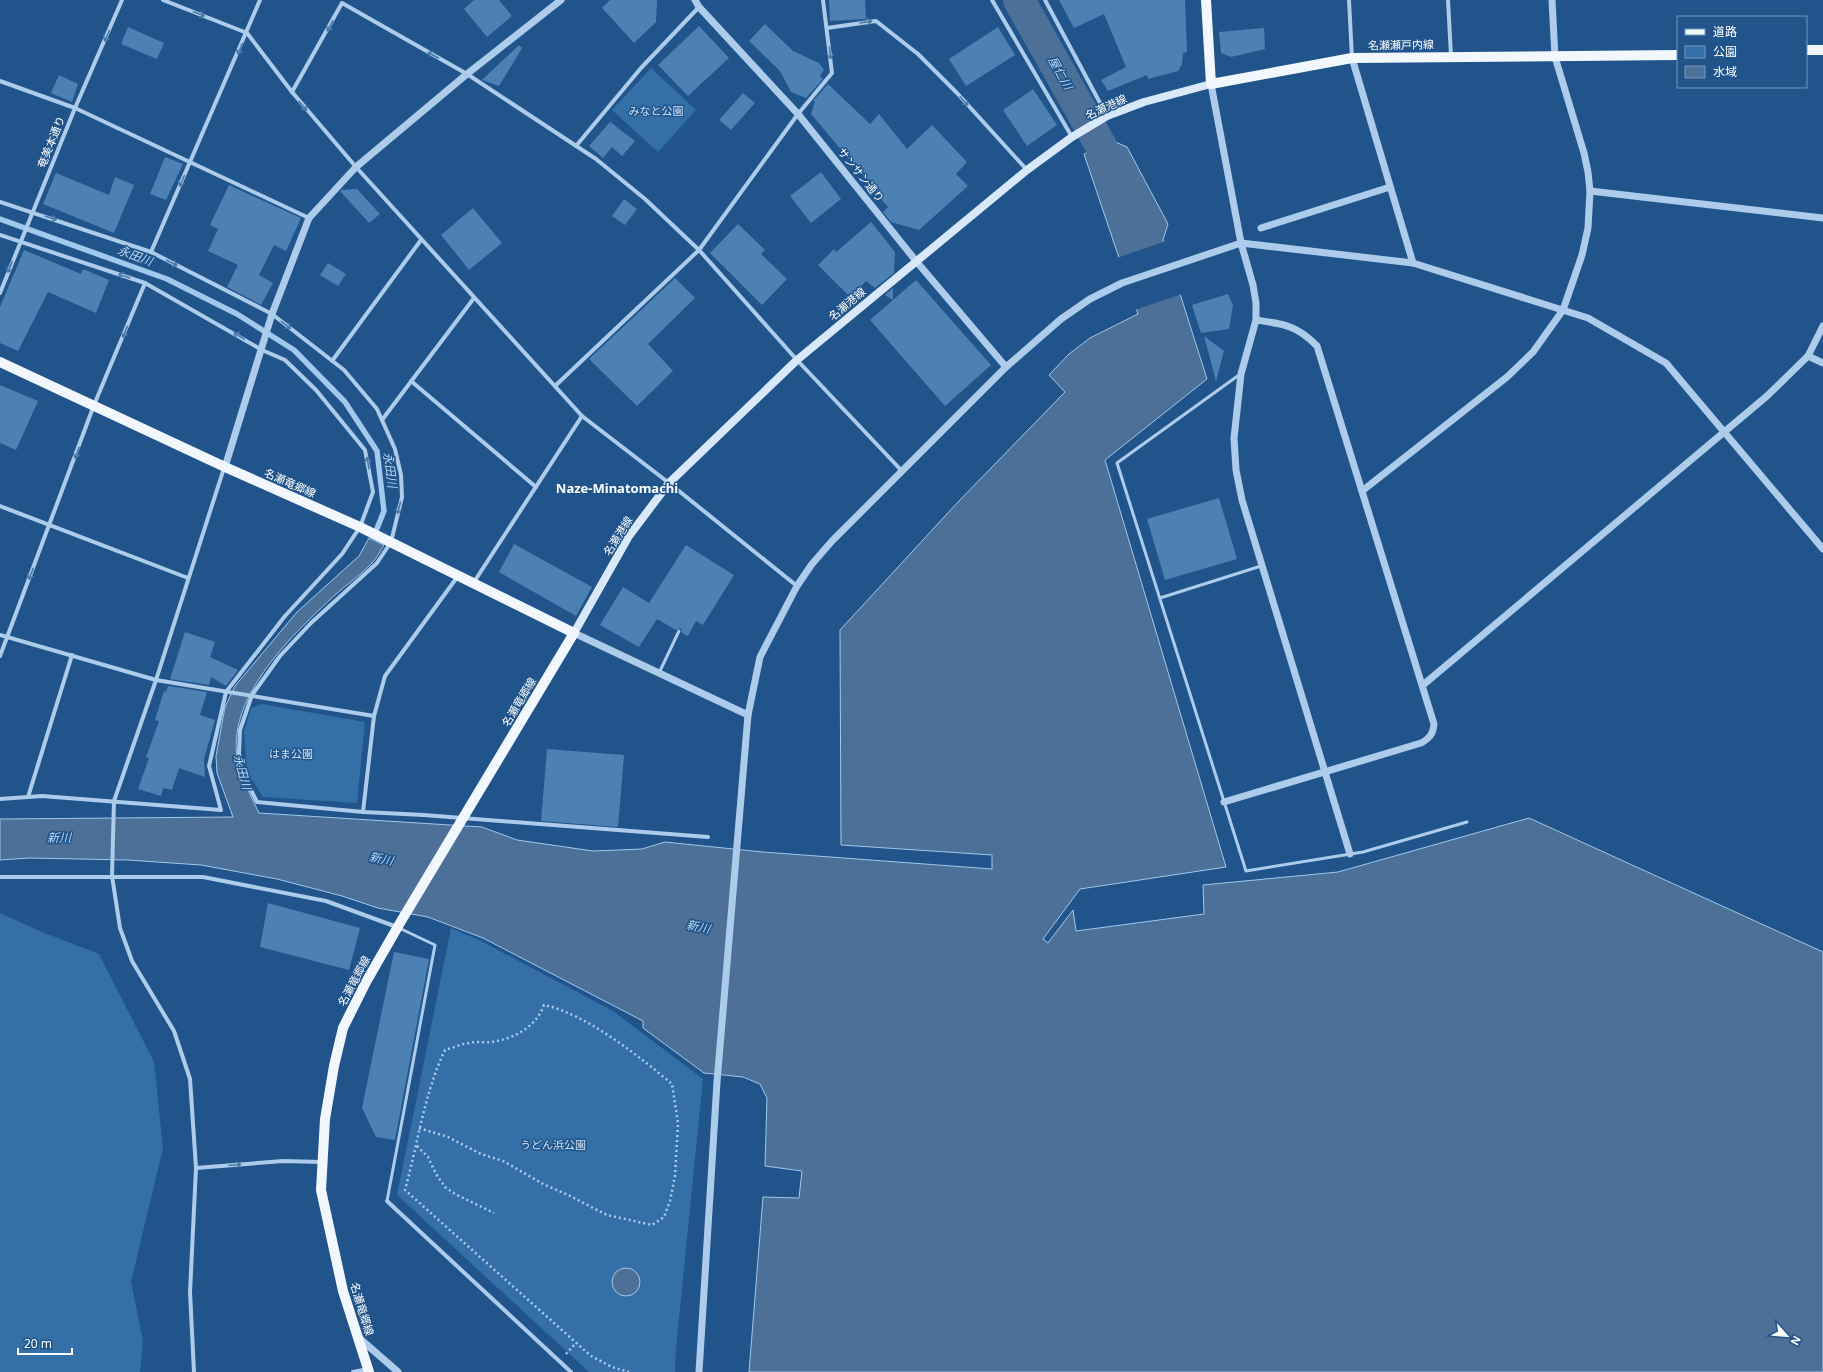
<svg xmlns="http://www.w3.org/2000/svg" width="1823" height="1372" font-family="'Noto Sans','Noto Sans JP',sans-serif">
<style>
.green{fill:#346fa8}
.water{fill:#4c7097;stroke:#a1c8ed}
.pier{fill:#20548b}
.lines{fill:none;stroke-linecap:round;stroke-linejoin:round}
.stream{stroke:#a1c8ed;stroke-width:5.5}
.river{stroke:#4c7097;stroke-width:32}
.building{fill:#4d81b4}
.path{stroke:#adcceb;stroke-width:2.5;stroke-dasharray:2 3;stroke-linecap:butt}
.service{stroke:#adcceb;stroke-width:3}
.minor{stroke:#adcceb;stroke-width:4}
.tertiary{stroke:#adcceb;stroke-width:7}
.secondary{stroke:#d9e8f9;stroke-width:8}
.primary{stroke:#f2f7fe;stroke-width:10}
.oneway{stroke:#4a78a8}
.labels{text-anchor:middle;stroke-width:3;stroke-linejoin:round;paint-order:stroke}
.street-label{font-size:11px;fill:#fff;stroke:#20548b}
.park-label{font-size:11px;fill:#d2e5f8;stroke:#20548b}
.water-label{font-size:12px;font-style:italic;fill:#b9d6f2;stroke:#20548b}
.quarter-label{font-size:13px;font-weight:bold;fill:#fff;stroke:#20548b}
</style>
<rect width="100%" height="100%" fill="#20548b"/>
<g class="green">
<path d="M 651,68 L 696,110 L 658,152 L 612,110 Z"/>
<path d="M 262,704 L 365,722 L 357,803 L 263,797 L 247,772 L 244,732 L 251,708 Z"/>
<path d="M 0,913 L 42,932 L 99,954 L 154,1062 L 163,1148 L 131,1282 L 143,1341 L 140,1372 L 0,1372 Z"/>
<path d="M 451,928 L 481,941 L 613,1011 L 703,1079 L 676,1348 L 675,1372 L 589,1372 L 397,1195 Z"/>
</g>
<g class="water">
<path d="M 1113,141 L 1127,147 L 1168,224 L 1163,240 L 1207,379 L 1105,460 L 1226,867 L 1080,889 L 1043,939 L 1048,943 L 1073,910 L 1076,931 L 1204,914 L 1203,885 L 1338,872 L 1529,818 L 1823,952 L 1823,1372 L 749,1372 L 763,1197 L 799,1198 L 802,1171 L 765,1166 L 767,1098 L 760,1084 L 743,1077 L 704,1073 L 643,1028 L 643,1021 L 483,938 L 428,917 L 378,908 L 342,896 L 277,879 L 201,865 L 128,860 L 29,858 L 0,860 L 0,819 L 233,817 L 217,773 L 216,756 L 225,707 L 235,686 L 297,612 L 359,556 L 369,538 L 384,545 C 380,551 377,558 372,563 C 361,575 347,584 335,595 C 295,632 228,695 237,756 C 240,776 250,794 259,813 L 482,827 L 517,840 L 593,851 L 642,849 L 665,842 L 763,852 L 992,869 L 992,855 L 841,845 L 840,630 L 958,502 L 1065,392 L 1049,375 L 1069,354 L 1090,338 L 1138,314 L 1084,154 Z"/>
<circle cx="626" cy="1282" r="14"/>
</g>
<path class="pier" d="M 1166,241 L 1182,294 L 1135,310 L 1117,258 Z"/>
<g class="lines">
<path class="stream" d="M 0,219 L 167,279 L 237,314 L 294,350 L 345,402 L 377,451 L 384,511 L 374,536"/>
<path class="river" d="M 1019,0 L 1101,146"/>
</g>
<g class="building">
<path d="M 474,0 L 499,0 L 512,16 L 487,37 L 464,9 Z"/>
<path d="M 610,0 L 657,0 L 656,22 L 634,43 L 602,8 Z"/>
<path d="M 829,0 L 865,0 L 866,19 L 830,21 Z"/>
<path d="M 1059,0 L 1185,0 L 1187,52 L 1183,53 L 1182,64 L 1178,71 L 1148,79 L 1147,75 L 1108,91 L 1101,80 L 1126,67 L 1104,14 L 1074,28 Z"/>
<path d="M 765,24 L 793,51 L 819,63 L 824,70 L 820,76 L 823,79 L 806,98 L 791,92 L 780,71 L 749,41 Z"/>
<path d="M 699,26 L 729,58 L 688,96 L 658,65 Z"/>
<path d="M 128,27 L 164,43 L 157,59 L 121,44 Z"/>
<path d="M 998,27 L 1015,55 L 966,86 L 949,59 Z"/>
<path d="M 1264,28 L 1265,49 L 1231,57 L 1221,53 L 1219,32 Z"/>
<path d="M 519,45 L 522,48 L 499,86 L 482,80 Z"/>
<path d="M 59,75 L 78,84 L 72,102 L 51,93 Z"/>
<path d="M 828,84 L 870,124 L 879,114 L 907,149 L 932,125 L 967,162 L 956,174 L 968,186 L 919,230 L 891,222 L 883,212 L 888,207 L 879,197 L 880,196 L 811,114 L 815,101 L 813,101 Z"/>
<path d="M 1033,89 L 1057,125 L 1027,146 L 1003,110 Z"/>
<path d="M 743,93 L 755,103 L 731,130 L 719,120 Z"/>
<path d="M 610,122 L 635,141 L 622,156 L 612,147 L 603,158 L 589,146 Z"/>
<path d="M 165,157 L 183,164 L 166,200 L 150,194 Z"/>
<path d="M 821,172 L 841,199 L 811,223 L 790,196 Z"/>
<path d="M 56,173 L 109,195 L 115,177 L 134,185 L 114,233 L 43,204 Z"/>
<path d="M 229,185 L 301,218 L 286,251 L 274,245 L 259,275 L 273,283 L 261,305 L 227,287 L 238,265 L 208,251 L 218,229 L 210,225 Z"/>
<path d="M 357,189 L 380,214 L 369,223 L 340,191 L 342,190 Z"/>
<path d="M 624,199 L 637,209 L 625,225 L 612,216 Z"/>
<path d="M 473,208 L 502,243 L 469,270 L 441,235 Z"/>
<path d="M 871,222 L 895,252 L 894,273 L 875,288 L 866,281 L 850,297 L 818,265 L 834,249 L 836,252 Z"/>
<path d="M 738,224 L 765,250 L 761,254 L 787,279 L 762,305 L 710,253 Z"/>
<path d="M 24,250 L 81,274 L 83,269 L 109,280 L 96,313 L 48,292 L 18,351 L 0,343 L 0,307 Z"/>
<path d="M 328,263 L 346,274 L 338,286 L 320,275 Z"/>
<path d="M 675,278 L 695,298 L 648,344 L 673,371 L 637,406 L 589,359 Z"/>
<path d="M 916,280 L 991,365 L 945,406 L 870,320 Z"/>
<path d="M 893,288 L 893,300 L 885,295 Z"/>
<path d="M 1228,294 L 1233,305 L 1229,329 L 1201,333 L 1192,305 Z"/>
<path d="M 1204,336 L 1224,351 L 1216,381 Z"/>
<path d="M 0,385 L 38,401 L 16,450 L 0,443 Z"/>
<path d="M 1219,498 L 1237,559 L 1165,580 L 1147,519 Z"/>
<path d="M 514,544 L 592,587 L 576,616 L 499,572 Z"/>
<path d="M 686,545 L 734,575 L 703,625 L 696,621 L 688,636 L 682,633 L 681,628 L 676,630 L 657,619 L 639,647 L 600,625 L 623,587 L 649,603 Z"/>
<path d="M 185,632 L 215,642 L 210,657 L 238,670 L 226,686 L 211,677 L 209,685 L 170,679 Z"/>
<path d="M 168,686 L 207,692 L 200,715 L 215,720 L 204,759 L 205,777 L 179,768 L 172,790 L 163,788 L 161,796 L 138,789 L 149,758 L 146,757 L 159,721 L 155,720 L 164,691 L 166,692 Z"/>
<path d="M 547,749 L 624,755 L 618,827 L 541,821 Z"/>
<path d="M 268,903 L 360,928 L 349,970 L 260,947 Z"/>
<path d="M 394,952 L 429,959 L 395,1140 L 376,1137 L 362,1108 Z"/>
</g>
<g class="lines">
<g class="path">
<path d="M 419,1128 L 448,1137 L 481,1154 L 503,1161 L 545,1185 L 568,1195 L 607,1215 L 652,1225 L 664,1217 L 670,1201 L 675,1176 L 678,1123 L 672,1084 C 639,1056 586,1014 544,1005 C 536,1027 514,1039 491,1042 C 484,1043 476,1041 469,1043 C 461,1044 453,1048 445,1050 C 424,1094 418,1143 405,1190 L 591,1356 L 612,1367 L 629,1372"/>
<path d="M 417,1146 L 428,1157 L 436,1174 L 445,1187 L 455,1194 L 494,1213"/>
<path d="M 566,1354 L 576,1343"/>
</g>
<g class="service">
<path d="M 1239,375 L 1117,463 L 1246,871 L 1363,852 L 1467,822"/>
<path d="M 1160,598 L 1261,566"/>
<path d="M 659,673 L 679,631"/>
<path d="M 387,1201 L 435,945 L 399,928"/>
</g>
<g class="minor">
<path d="M 163,0 L 247,33 L 292,92 L 356,167 L 582,416 L 669,483 L 797,586"/>
<path d="M 992,0 L 1072,137"/>
<path d="M 1045,0 L 1107,116"/>
<path d="M 1349,0 L 1352,58"/>
<path d="M 1448,0 L 1451,56"/>
<path d="M 827,28 L 876,21 L 918,54 L 957,93 L 1027,170"/>
<path d="M 0,81 L 75,108 L 309,218"/>
<path d="M 292,92 L 342,3 L 467,74 L 596,159 L 645,199 L 699,250 L 797,360 L 901,470"/>
<path d="M 576,146 L 641,68 L 699,7"/>
<path d="M 0,202 L 151,252 L 272,314 L 344,370 L 377,409 L 395,449 L 401,475 L 402,497 L 391,542 L 377,563 L 311,623 L 280,656 L 252,695 L 240,730 L 239,753 L 241,770 L 257,802 L 363,812 L 424,815 L 708,837"/>
<path d="M 0,235 L 145,283 L 262,350 L 285,360 L 316,390 L 365,450 L 373,492 L 360,527 L 342,554 L 285,616 L 226,692 L 209,766 L 221,810 L 42,796 L 0,799"/>
<path d="M 151,252 L 260,0"/>
<path d="M 0,293 L 75,108 L 122,0"/>
<path d="M 332,361 L 421,240"/>
<path d="M 411,381 L 536,487"/>
<path d="M 555,386 L 699,250 L 798,114 L 832,73 L 823,0"/>
<path d="M 382,420 L 474,298"/>
<path d="M 0,506 L 188,578"/>
<path d="M 474,582 L 582,416"/>
<path d="M 0,635 L 156,680 L 374,716"/>
<path d="M 0,656 L 94,405 L 145,283"/>
<path d="M 28,797 L 72,655"/>
<path d="M 363,812 L 374,716 L 385,676 L 458,576"/>
<path d="M 0,877 L 203,877 L 326,901 L 397,927"/>
<path d="M 196,1168 L 283,1161 L 321,1162"/>
<path d="M 387,1201 L 571,1372"/>
<path d="M 194,1372 L 190,1292 L 196,1168 L 190,1079 L 174,1031 L 132,961 L 120,928 L 112,876 L 114,801 L 156,680 L 224,468"/>
<path d="M 353,1372 L 368,1369"/>
</g>
<g class="tertiary">
<path d="M 695,0 L 699,7 L 798,114 L 916,261 L 1006,367"/>
<path d="M 1352,58 L 1413,263"/>
<path d="M 1211,84 L 1241,243 L 1253,285 L 1256,303 L 1256,320 L 1241,374 L 1234,438 L 1236,470 L 1242,500 L 1350,854"/>
<path d="M 1590,191 L 1823,218"/>
<path d="M 1261,228 L 1390,187"/>
<path d="M 1808,356 L 1823,363"/>
<path d="M 225,467 L 272,314 L 309,218 L 356,167 L 467,74 L 561,0"/>
<path d="M 1362,491 L 1507,377 L 1533,352 L 1563,310 L 1582,255 L 1588,228 L 1590,191 L 1588,172 L 1584,153 L 1555,57 L 1552,0"/>
<path d="M 574,633 L 748,715"/>
<path d="M 1423,685 L 1767,396 L 1808,356 L 1823,326"/>
<path d="M 1224,802 L 1421,743 C 1430,738 1433,734 1434,724 L 1317,346 C 1297,325 1283,324 1256,320"/>
<path d="M 358,1337 L 398,1372"/>
<path d="M 699,1372 L 717,1082 L 748,715 L 760,657 L 797,586 L 812,564 L 832,541 L 1006,367 L 1061,319 L 1090,299 L 1122,283 L 1241,243 L 1413,263 L 1588,318 L 1666,363 L 1823,549"/>
</g>
<path class="secondary" d="M 574,633 L 629,536 L 669,483 L 797,360 L 1027,170 L 1072,137 L 1107,116 L 1144,102 L 1211,84"/>
<g class="primary">
<path d="M 1206,0 L 1211,84 L 1352,58 L 1678,55"/>
<path d="M 1806,50 L 1823,50"/>
<path d="M 0,362 L 225,467 L 360,527 L 574,633 L 400,923 L 366,982 L 343,1028 L 334,1066 L 325,1119 L 321,1190 L 343,1291 L 369,1372"/>
</g>
</g>
<defs><path id="oneway-shaft" d="M-6 0H5M1.5-3L5.5 0L1.5 3" fill="none" stroke-width="1.6" stroke-linecap="round" stroke-linejoin="round"/></defs>
<g class="oneway">
<use href="#oneway-shaft" transform="translate(199 14) rotate(21)"/>
<use href="#oneway-shaft" transform="translate(866 22) rotate(-8)"/>
<use href="#oneway-shaft" transform="translate(330 26) rotate(119)"/>
<use href="#oneway-shaft" transform="translate(107 36) rotate(114)"/>
<use href="#oneway-shaft" transform="translate(240 49) rotate(114)"/>
<use href="#oneway-shaft" transform="translate(830 53) rotate(84)"/>
<use href="#oneway-shaft" transform="translate(433 55) rotate(-150)"/>
<use href="#oneway-shaft" transform="translate(964 101) rotate(48)"/>
<use href="#oneway-shaft" transform="translate(303 106) rotate(50)"/>
<use href="#oneway-shaft" transform="translate(182 181) rotate(114)"/>
<use href="#oneway-shaft" transform="translate(51 218) rotate(18)"/>
<use href="#oneway-shaft" transform="translate(172 263) rotate(27)"/>
<use href="#oneway-shaft" transform="translate(10 267) rotate(112)"/>
<use href="#oneway-shaft" transform="translate(124 276) rotate(-162)"/>
<use href="#oneway-shaft" transform="translate(286 325) rotate(38)"/>
<use href="#oneway-shaft" transform="translate(125 332) rotate(112)"/>
<use href="#oneway-shaft" transform="translate(239 336) rotate(-149)"/>
<use href="#oneway-shaft" transform="translate(77 453) rotate(111)"/>
<use href="#oneway-shaft" transform="translate(368 463) rotate(-100)"/>
<use href="#oneway-shaft" transform="translate(399 508) rotate(104)"/>
<use href="#oneway-shaft" transform="translate(31 574) rotate(111)"/>
<use href="#oneway-shaft" transform="translate(235 1165) rotate(-5)"/>
</g>
<g class="labels">
<g class="street-label">
<text transform="translate(1401 45) rotate(-1)" y="4">名瀬瀬戸内線</text>
<text transform="translate(1106 107) rotate(-25)" y="4">名瀬港線</text>
<text transform="translate(51 142) rotate(-68)" y="4">奄美本通り</text>
<text transform="translate(861 175) rotate(51)" y="4">サンサン通り</text>
<text transform="translate(847 304) rotate(-40)" y="4">名瀬港線</text>
<text transform="translate(290 483) rotate(24)" y="4">名瀬竜郷線</text>
<text transform="translate(618 536) rotate(-58)" y="4">名瀬港線</text>
<text transform="translate(519 702) rotate(-59)" y="4">名瀬竜郷線</text>
<text transform="translate(354 981) rotate(-62)" y="4">名瀬竜郷線</text>
<text transform="translate(362 1309) rotate(73)" y="4">名瀬竜郷線</text>
</g>
<g class="park-label">
<text x="656" y="115">みなと公園</text>
<text x="291" y="758">はま公園</text>
<text x="553" y="1149">うどん浜公園</text>
</g>
<g class="water-label">
<text transform="translate(1060 73) rotate(61)" y="4">屋仁川</text>
<text transform="translate(135 256) rotate(20)" y="4">永田川</text>
<text transform="translate(390 470) rotate(82)" y="4">永田川</text>
<text transform="translate(242 772) rotate(75)" y="4">永田川</text>
<text x="59" y="842">新川</text>
<text transform="translate(381 859) rotate(12)" y="4">新川</text>
<text transform="translate(698 927) rotate(12)" y="4">新川</text>
</g>
<g class="quarter-label">
<text x="617" y="493">Naze-Minatomachi</text>
</g>
</g>
<rect x="1677" y="16" width="130" height="72" fill="#20548b" stroke="#7998b9"/>
<rect x="1685" y="29" width="20" height="6" fill="#f2f7fe" stroke="#7998b9"/>
<text x="1713" y="36" font-size="12" fill="#ffffff">道路</text>
<rect x="1685" y="46" width="20" height="12" fill="#346fa8" stroke="#7998b9"/>
<text x="1713" y="56" font-size="12" fill="#ffffff">公園</text>
<rect x="1685" y="66" width="20" height="12" fill="#4c7097" stroke="#7998b9"/>
<text x="1713" y="76" font-size="12" fill="#ffffff">水域</text>
<g transform="translate(1787 1336) rotate(117)" stroke="#20548b" stroke-width="3" paint-order="stroke">
<path d="M0-3L7 15L0 10L-7 15Z" fill="#ffffff"/>
<text y="-6" font-size="11" font-weight="bold" text-anchor="middle" fill="#ffffff">N</text>
</g>
<path d="M18 1348v6h54v-6" fill="none" stroke="#ffffff" stroke-width="2"/>
<text x="24" y="1348" font-size="12" fill="#ffffff" stroke="#20548b" stroke-width="3" paint-order="stroke">20 m</text>
</svg>
